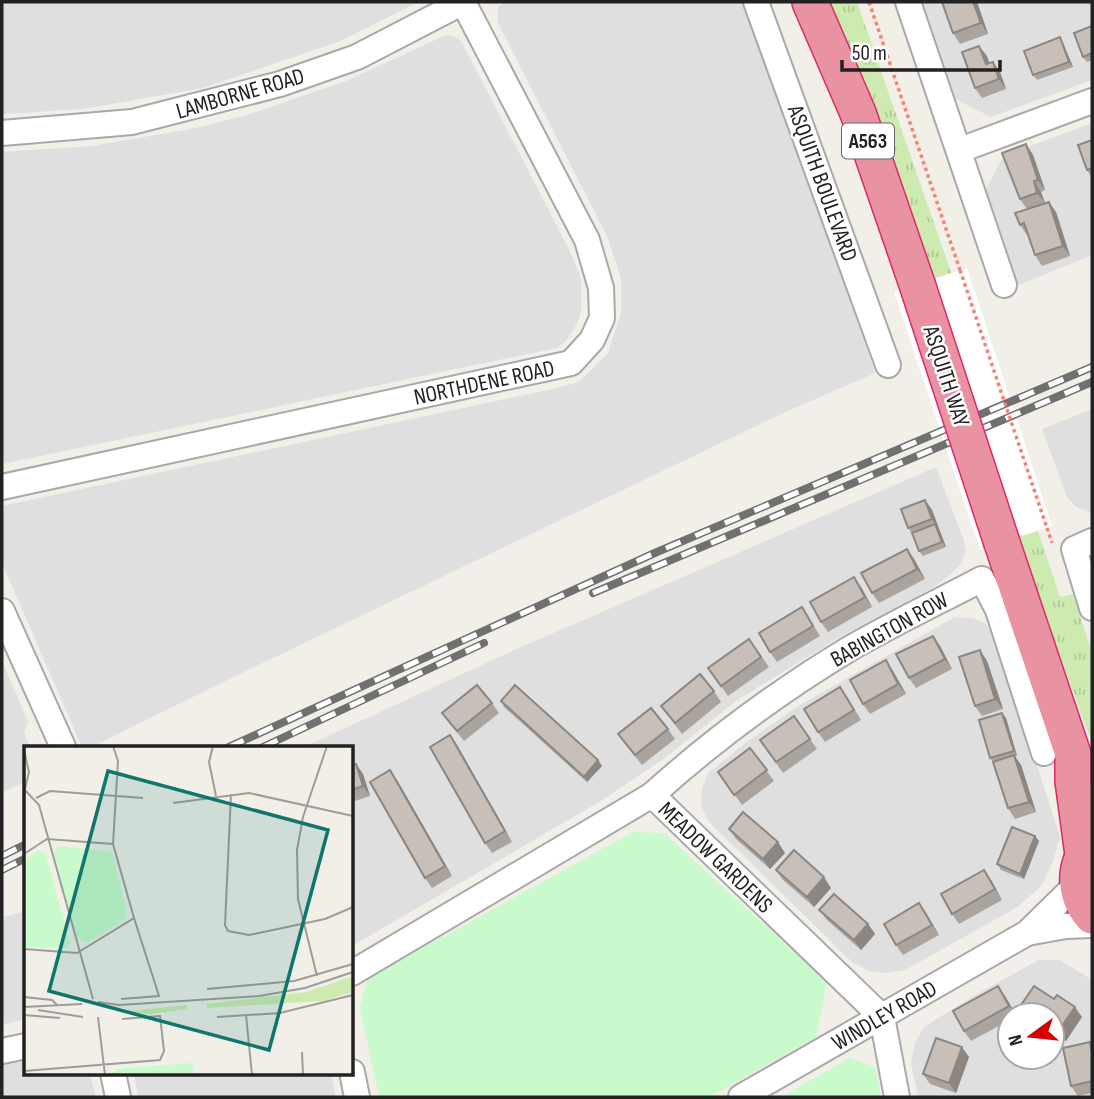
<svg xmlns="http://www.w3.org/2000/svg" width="1094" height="1099" font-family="'Sofia Sans Condensed',sans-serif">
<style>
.residential{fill:#e0dfdf;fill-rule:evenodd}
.grass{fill:url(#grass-tufts)}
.park{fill:#c8facc}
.pier{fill:#fff}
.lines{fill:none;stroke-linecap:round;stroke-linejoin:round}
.minor-casing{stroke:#a9a9a9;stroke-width:28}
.highway-casing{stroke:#dc2a67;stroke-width:38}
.path{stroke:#fa8072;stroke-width:3.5;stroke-dasharray:3.5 3.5;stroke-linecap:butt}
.minor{stroke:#fff;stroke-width:24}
.highway{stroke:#e892a2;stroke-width:35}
.rail-casing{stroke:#707070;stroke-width:8}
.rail{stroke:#fff;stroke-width:5;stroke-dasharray:16;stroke-linecap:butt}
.highway-bridge-casing{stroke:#dc2a67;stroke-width:38;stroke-linecap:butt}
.path-bridge{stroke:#fa8072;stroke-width:3.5;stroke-dasharray:3.5 3.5;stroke-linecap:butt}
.highway-bridge{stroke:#e892a2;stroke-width:35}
.wall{fill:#aba49e}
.shaded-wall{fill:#8b8681}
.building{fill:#c7bfb8;stroke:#8b8681;stroke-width:2}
.labels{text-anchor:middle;stroke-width:5;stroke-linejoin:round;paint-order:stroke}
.shield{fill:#fff;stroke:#646464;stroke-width:2}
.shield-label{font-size:21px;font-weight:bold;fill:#222}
.street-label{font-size:23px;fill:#222;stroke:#fff}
.inset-road{fill:none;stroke:#9f9d99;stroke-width:2}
.view{fill:#0f766e;fill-opacity:0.15;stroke:#0f766e;stroke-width:3.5}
.inset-edge{fill:none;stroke:#222;stroke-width:3.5}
</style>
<defs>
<pattern id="grass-tufts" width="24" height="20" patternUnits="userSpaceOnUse" patternTransform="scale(1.75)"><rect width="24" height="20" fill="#cdebb0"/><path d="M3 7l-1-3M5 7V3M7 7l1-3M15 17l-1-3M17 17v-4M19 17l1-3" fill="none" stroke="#b0c997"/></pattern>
</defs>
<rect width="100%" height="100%" fill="#f2efe9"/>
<g class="residential">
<path d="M 2,2 L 419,2 L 338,42 L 203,88 L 83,109 L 2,114 Z"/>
<path d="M 503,2 L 743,2 L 770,70 L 875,373 L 781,414 L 213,687 L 92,747 L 82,747 L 2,563 L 2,506 L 557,388 L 579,382 L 608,353 L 621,313 L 621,279 L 608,238 L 498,23 L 498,7 Z"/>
<path d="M 921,2 L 1092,2 L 1092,80 L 991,117 L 955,99 Z"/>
<path d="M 446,35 L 455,37 L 461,41 L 569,249 L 581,278 L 581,310 L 578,322 L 566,341 L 557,348 L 2,464 L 2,152 L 92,146 L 196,128 L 247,115 L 346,81 Z"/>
<path d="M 1092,123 L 1092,255 L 1017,286 L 986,190 L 1003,156 Z"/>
<path d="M 1092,409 L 1092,513 L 1091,513 L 1076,507 L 1067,497 L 1042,429 Z"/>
<path d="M 936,467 L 963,538 L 966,552 L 961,564 L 951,574 L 931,589 L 838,638 L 736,701 L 665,758 L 601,801 L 352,946 L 352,747 L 304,747 L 512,651 Z"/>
<path d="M 955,617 L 972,618 L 985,623 L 997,640 L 1060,837 L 1053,862 L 1041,886 L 1016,908 L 905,970 L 886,973 L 869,971 L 852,962 L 708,821 L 701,806 L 702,789 L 708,773 L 748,741 L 798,706 Z"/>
<path d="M 2,661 L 28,722 L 24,733 L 30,747 L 26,747 L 26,781 L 2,793 Z"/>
<path d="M 26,911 L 26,1019 L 2,1025 L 2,917 Z"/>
<path d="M 1039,960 L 1060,960 L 1092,980 L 1092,1097 L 918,1097 L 911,1063 L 915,1043 L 924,1027 L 975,995 ZM 1010,1015 L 1052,1015 L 1052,1057 L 1010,1057 Z"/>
<path d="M 26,1059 L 26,1073 L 90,1073 L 96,1097 L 2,1097 L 2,1063 Z"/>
<path d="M 134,1073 L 331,1073 L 336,1097 L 138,1097 Z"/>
</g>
<g class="grass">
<path d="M 826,2 L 857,2 L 975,341 L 956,348 Z"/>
<path d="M 1005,432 L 1060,597 L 1073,594 L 1092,653 L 1092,736 L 1089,735 L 1050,629 L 987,439 Z"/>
</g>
<g class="park">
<path d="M 633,832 L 664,833 L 827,982 L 816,1037 L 709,1097 L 379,1097 L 360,1008 L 368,978 Z"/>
<path d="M 849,1058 L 875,1067 L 881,1097 L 782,1097 Z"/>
</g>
<path class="pier" d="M 967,268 L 1052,526 L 980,550 L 894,292 Z"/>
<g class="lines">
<defs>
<g id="minor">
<path d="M 756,2 L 888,365"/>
<path d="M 908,2 L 1004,285"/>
<path d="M 2,133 L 132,122 L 280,84 L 357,57 L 463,2"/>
<path d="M 960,150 L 1092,101"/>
<path d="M 2,487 L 571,363 L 592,340 L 602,318 L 601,288 L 587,240 L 463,2"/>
<path d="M 1092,541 L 1074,549 L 1092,608"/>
<path d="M 2,611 L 63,747"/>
<path d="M 652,795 C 713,740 778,692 849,649 C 892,624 938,602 982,579 L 998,610 L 1044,753"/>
<path d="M 1027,933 L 1066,926 L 1092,925"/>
<path d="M 352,973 L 652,795 L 882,1017 L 897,1097"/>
<path d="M 2,1051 L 26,1046"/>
<path d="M 352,1072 L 357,1097"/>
<path d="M 113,1073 L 118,1097"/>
<path d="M 741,1097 L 1027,933 L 1077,884"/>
</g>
<g id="highway">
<path d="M 810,2 L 858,113 L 917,284"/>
<path d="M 1002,543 L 1073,754 L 1073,781 L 1083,855"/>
<path d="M 1092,844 C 1073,865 1073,894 1092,916"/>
</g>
</defs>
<use href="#minor" class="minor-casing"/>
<use href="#highway" class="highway-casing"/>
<g class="path">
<path d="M 869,2 L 960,270"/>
<path d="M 1047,528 L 1052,543"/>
</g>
<use href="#minor" class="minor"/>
<use href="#highway" class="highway"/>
<defs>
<g id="rail">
<path d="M 593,593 L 1092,382"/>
<path d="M 229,747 L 657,552 L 1092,367"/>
<path d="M 263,747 L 484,643"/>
<path d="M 2,856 L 26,844"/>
<path d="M 2,870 L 26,858"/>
</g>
</defs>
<use href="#rail" class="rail-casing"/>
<use href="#rail" class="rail"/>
<defs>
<path id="highway-bridge" d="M 917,284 L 1002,543"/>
</defs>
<use href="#highway-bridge" class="highway-bridge-casing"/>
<path class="path-bridge" d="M 960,270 L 1047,528"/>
<use href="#highway-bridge" class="highway-bridge"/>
</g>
<g class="wall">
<path d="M 942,2 L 977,2 L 988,34 L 960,44 L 953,33 Z"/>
<path d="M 1092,26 L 1092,60 L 1087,62 L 1083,57 Z"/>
<path d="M 1060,37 L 1063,43 L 1073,67 L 1037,80 L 1033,75 Z"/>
<path d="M 987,56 L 989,63 L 993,62 L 1000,72 L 1006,89 L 982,98 L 975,88 Z"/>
<path d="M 1092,140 L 1092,174 L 1090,175 L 1087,170 Z"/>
<path d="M 1026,144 L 1033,155 L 1045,190 L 1041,192 L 1045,203 L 1056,212 L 1070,256 L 1042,266 L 1035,255 L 1028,235 L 1027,235 L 1020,225 L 1027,209 L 1020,199 Z"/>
<path d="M 925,500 L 932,510 L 946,547 L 923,556 L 919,551 L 912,533 L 908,528 Z"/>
<path d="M 907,549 L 914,559 L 925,579 L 879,603 L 872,593 Z"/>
<path d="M 861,587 L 872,607 L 828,632 L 821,622 Z"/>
<path d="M 809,618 L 820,636 L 777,662 L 770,652 Z"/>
<path d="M 933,636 L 940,646 L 952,669 L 916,688 L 909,678 Z"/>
<path d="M 749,639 L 769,667 L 728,696 L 708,668 Z"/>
<path d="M 980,650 L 987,661 L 1003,709 L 982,716 L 975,706 Z"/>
<path d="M 893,671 L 906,694 L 870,714 L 863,704 Z"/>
<path d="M 714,691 L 721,702 L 682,734 L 661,706 Z"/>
<path d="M 847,697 L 861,720 L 825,742 L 818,732 Z"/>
<path d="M 501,701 L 598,760 L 602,766 L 587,782 L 504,707 Z"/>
<path d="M 492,703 L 499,713 L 464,741 L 442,713 Z"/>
<path d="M 1002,713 L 1006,718 L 1017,756 L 1015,757 L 1021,765 L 1036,812 L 1015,819 L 1008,808 L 993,762 L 990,758 Z"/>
<path d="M 794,716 L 817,749 L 783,773 L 760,740 Z"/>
<path d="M 668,729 L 675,739 L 642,765 L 618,734 Z"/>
<path d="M 450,735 L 457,745 L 512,842 L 492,853 L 485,843 Z"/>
<path d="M 750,748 L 774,781 L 742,805 L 718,772 Z"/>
<path d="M 352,765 L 363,774 L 370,796 L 352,802 Z"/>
<path d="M 397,780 L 452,876 L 432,888 L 425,878 Z"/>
<path d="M 729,829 L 785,853 L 770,869 L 736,839 Z"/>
<path d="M 1035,836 L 1039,841 L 1024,879 L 1001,870 L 997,864 Z"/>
<path d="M 776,870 L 831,888 L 814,907 L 783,880 Z"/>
<path d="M 991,880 L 1002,900 L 959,924 L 952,914 Z"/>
<path d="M 819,910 L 868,924 L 875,934 L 861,950 L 827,920 Z"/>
<path d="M 926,913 L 939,935 L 903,955 L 896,945 Z"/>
<path d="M 1005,996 L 1016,1015 L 1010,1015 L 1010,1020 L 971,1041 L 964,1031 Z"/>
<path d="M 1021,1005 L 1082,1017 L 1066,1041 L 1052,1031 L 1052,1015 L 1028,1015 Z"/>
<path d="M 1092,1046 L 1092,1093 L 1078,1096 L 1071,1086 Z"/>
<path d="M 969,1057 L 956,1093 L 930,1084 L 923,1074 Z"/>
</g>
<g class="shaded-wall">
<path d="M 973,2 L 977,2 L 988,34 L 981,23 Z"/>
<path d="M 1060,37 L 1063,43 L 1073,67 L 1069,62 Z"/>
<path d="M 979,46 L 987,56 L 993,74 L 986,64 Z"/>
<path d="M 993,62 L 1000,72 L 1006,89 L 999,79 Z"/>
<path d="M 1026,144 L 1033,155 L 1045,190 L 1038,180 Z"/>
<path d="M 1034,181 L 1041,192 L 1045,203 L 1037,193 Z"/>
<path d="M 1049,202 L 1056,212 L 1070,256 L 1063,246 Z"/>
<path d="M 925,500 L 932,510 L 946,547 L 942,542 L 935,524 L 932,519 Z"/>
<path d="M 907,549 L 914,559 L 925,579 L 917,569 Z"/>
<path d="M 854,577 L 861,587 L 872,607 L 865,597 Z"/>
<path d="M 933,636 L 940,646 L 952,669 L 945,659 Z"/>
<path d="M 980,650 L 987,661 L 1003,709 L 995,699 Z"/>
<path d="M 886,660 L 893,671 L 906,694 L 898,684 Z"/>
<path d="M 1002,713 L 1006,718 L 1017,756 L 1014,751 Z"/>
<path d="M 450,735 L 457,745 L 512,842 L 505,831 Z"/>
<path d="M 1014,755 L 1021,765 L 1036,812 L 1029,802 Z"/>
<path d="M 598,760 L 602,766 L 587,782 L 584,777 Z"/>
<path d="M 356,764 L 363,774 L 370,796 L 363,786 Z"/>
<path d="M 390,770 L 397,780 L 452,876 L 445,866 Z"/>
<path d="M 1035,836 L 1039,841 L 1024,879 L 1020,874 Z"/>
<path d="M 778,842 L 785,853 L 770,869 L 763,859 Z"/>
<path d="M 984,870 L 991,880 L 1002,900 L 995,889 Z"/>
<path d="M 824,877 L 831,888 L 814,907 L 807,897 Z"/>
<path d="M 919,903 L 926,913 L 939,935 L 932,925 Z"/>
<path d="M 868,924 L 875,934 L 861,950 L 854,940 Z"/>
<path d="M 998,986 L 1005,996 L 1016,1015 L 1009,1006 Z"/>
<path d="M 1075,1007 L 1082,1017 L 1066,1041 L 1059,1030 Z"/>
<path d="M 962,1047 L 969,1057 L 956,1093 L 949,1083 Z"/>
</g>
<g class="building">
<path d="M 942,2 L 973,2 L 981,23 L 953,33 Z"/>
<path d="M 1092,26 L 1092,53 L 1083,57 L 1074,33 Z"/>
<path d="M 1060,37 L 1069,62 L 1033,75 L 1024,51 Z"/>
<path d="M 979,46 L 986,64 L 993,62 L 999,79 L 975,88 L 962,52 Z"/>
<path d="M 1092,140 L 1092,168 L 1087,170 L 1078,145 Z"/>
<path d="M 1026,144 L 1038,180 L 1034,181 L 1037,193 L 1020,199 L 1002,153 Z"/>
<path d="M 1049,202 L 1063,246 L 1035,255 L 1024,223 L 1020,225 L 1015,213 Z"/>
<path d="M 925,500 L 932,519 L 908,528 L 901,509 Z"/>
<path d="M 935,524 L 942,542 L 919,551 L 912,533 Z"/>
<path d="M 907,549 L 917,569 L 872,593 L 861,573 Z"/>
<path d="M 854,577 L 865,597 L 821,622 L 810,602 Z"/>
<path d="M 802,607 L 813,626 L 770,652 L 759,633 Z"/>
<path d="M 933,636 L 945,659 L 909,678 L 896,654 Z"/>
<path d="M 749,639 L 761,657 L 721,686 L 708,668 Z"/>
<path d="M 980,650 L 995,699 L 975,706 L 959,657 Z"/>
<path d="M 886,660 L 898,684 L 863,704 L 850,680 Z"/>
<path d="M 700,674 L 714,691 L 675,723 L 661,706 Z"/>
<path d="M 477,685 L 492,703 L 457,731 L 442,713 Z"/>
<path d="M 515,685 L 598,760 L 584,777 L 501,701 Z"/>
<path d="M 840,687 L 854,710 L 818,732 L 804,709 Z"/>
<path d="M 651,708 L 668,729 L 635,755 L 618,734 Z"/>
<path d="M 1002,713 L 1014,751 L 990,758 L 979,720 Z"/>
<path d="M 794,716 L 810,739 L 776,762 L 760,740 Z"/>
<path d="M 450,735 L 505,831 L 485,843 L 430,747 Z"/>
<path d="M 750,748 L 767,770 L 734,795 L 718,772 Z"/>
<path d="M 1014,755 L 1029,802 L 1008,808 L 993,762 Z"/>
<path d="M 356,764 L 363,786 L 352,790 L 352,765 Z"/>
<path d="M 390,770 L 445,866 L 425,878 L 370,782 Z"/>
<path d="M 743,812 L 778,842 L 763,859 L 729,829 Z"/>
<path d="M 1012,827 L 1035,836 L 1020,874 L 997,864 Z"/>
<path d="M 794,850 L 824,877 L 807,897 L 776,870 Z"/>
<path d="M 984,870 L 995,889 L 952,914 L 941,894 Z"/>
<path d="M 834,894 L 868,924 L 854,940 L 819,910 Z"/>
<path d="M 919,903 L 932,925 L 896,945 L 884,924 Z"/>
<path d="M 998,986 L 1009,1006 L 964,1031 L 953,1011 Z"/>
<path d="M 1034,986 L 1054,999 L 1057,995 L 1075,1007 L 1059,1030 L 1052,1026 L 1052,1015 L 1036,1015 L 1021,1005 Z"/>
<path d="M 936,1038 L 962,1047 L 949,1083 L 923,1074 Z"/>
<path d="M 1090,1042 L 1092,1053 L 1092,1081 L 1071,1086 L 1063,1048 Z"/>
</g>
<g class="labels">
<rect class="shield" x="842" y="123.5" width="52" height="35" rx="5"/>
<g class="shield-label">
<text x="868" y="148">A563</text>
</g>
<g class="street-label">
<text transform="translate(240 93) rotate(-16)" y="8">LAMBORNE ROAD</text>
<text transform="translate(823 183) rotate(70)" y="8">ASQUITH BOULEVARD</text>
<text transform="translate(947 376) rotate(72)" y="8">ASQUITH WAY</text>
<text transform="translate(484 382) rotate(-12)" y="8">NORTHDENE ROAD</text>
<text transform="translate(889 629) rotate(-29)" y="8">BABINGTON ROW</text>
<text transform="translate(716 857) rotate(44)" y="8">MEADOW GARDENS</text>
<text transform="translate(884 1015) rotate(-30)" y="8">WINDLEY ROAD</text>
</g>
</g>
<g transform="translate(24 746)">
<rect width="329" height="329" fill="#f2efe9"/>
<path d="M 329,230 L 329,246 L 299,255 L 183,262 L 183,258 L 282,246 ZM 163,259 L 163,263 L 127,268 L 96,266 Z" fill="#cdebb0"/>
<path d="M 34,100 L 88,106 L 103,166 L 101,173 L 63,197 L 52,192 L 30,107 ZM 15,104 L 22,108 L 46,198 L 43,202 L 0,201 L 0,114 ZM 168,317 L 170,329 L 88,329 L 92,323 Z" fill="#c8facc"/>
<path class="inset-road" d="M 189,0 L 185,16 L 192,50M 0,4 L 5,26 L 1,43M 0,43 L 15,59 L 69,253M 207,48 L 201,179 L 204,185 L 225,189 L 301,173 L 329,161M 12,52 L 26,45 L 119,52M 149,57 L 225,47 L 329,70M 89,98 L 94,15 L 89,0M 0,108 L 23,93 L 89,98 L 110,172 L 53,207 L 0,203M 293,230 L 274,153 L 273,104 L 279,71 L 303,0M 183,243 L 270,235 L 329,218M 0,251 L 28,254 L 33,259M 97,253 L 135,250 L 110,172M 74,256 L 95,259 L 235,250 L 281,242 L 329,226M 0,261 L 58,258M 14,264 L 59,271M 0,269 L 36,272M 222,269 L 228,329M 74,271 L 81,329M 193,271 L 256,267 L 329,249M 278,306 L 279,329M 0,325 L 136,314 L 140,305 L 136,270 L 98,273"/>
<path class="view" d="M 84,25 L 304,84 L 245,304 L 25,245 Z"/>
<rect width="329" height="329" class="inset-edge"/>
</g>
<rect width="1094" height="1099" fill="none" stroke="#222222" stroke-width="7"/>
<g transform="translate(1031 1036) rotate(255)"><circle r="33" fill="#ffffff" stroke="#a7a7a7" stroke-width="2"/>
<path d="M0-5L12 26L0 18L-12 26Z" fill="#d40000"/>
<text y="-10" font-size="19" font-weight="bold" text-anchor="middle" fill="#222222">N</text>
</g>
<path d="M842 60v10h158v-10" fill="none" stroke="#222222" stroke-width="3.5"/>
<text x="852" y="60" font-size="21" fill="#222222" stroke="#ffffff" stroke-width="5" paint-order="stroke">50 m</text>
</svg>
